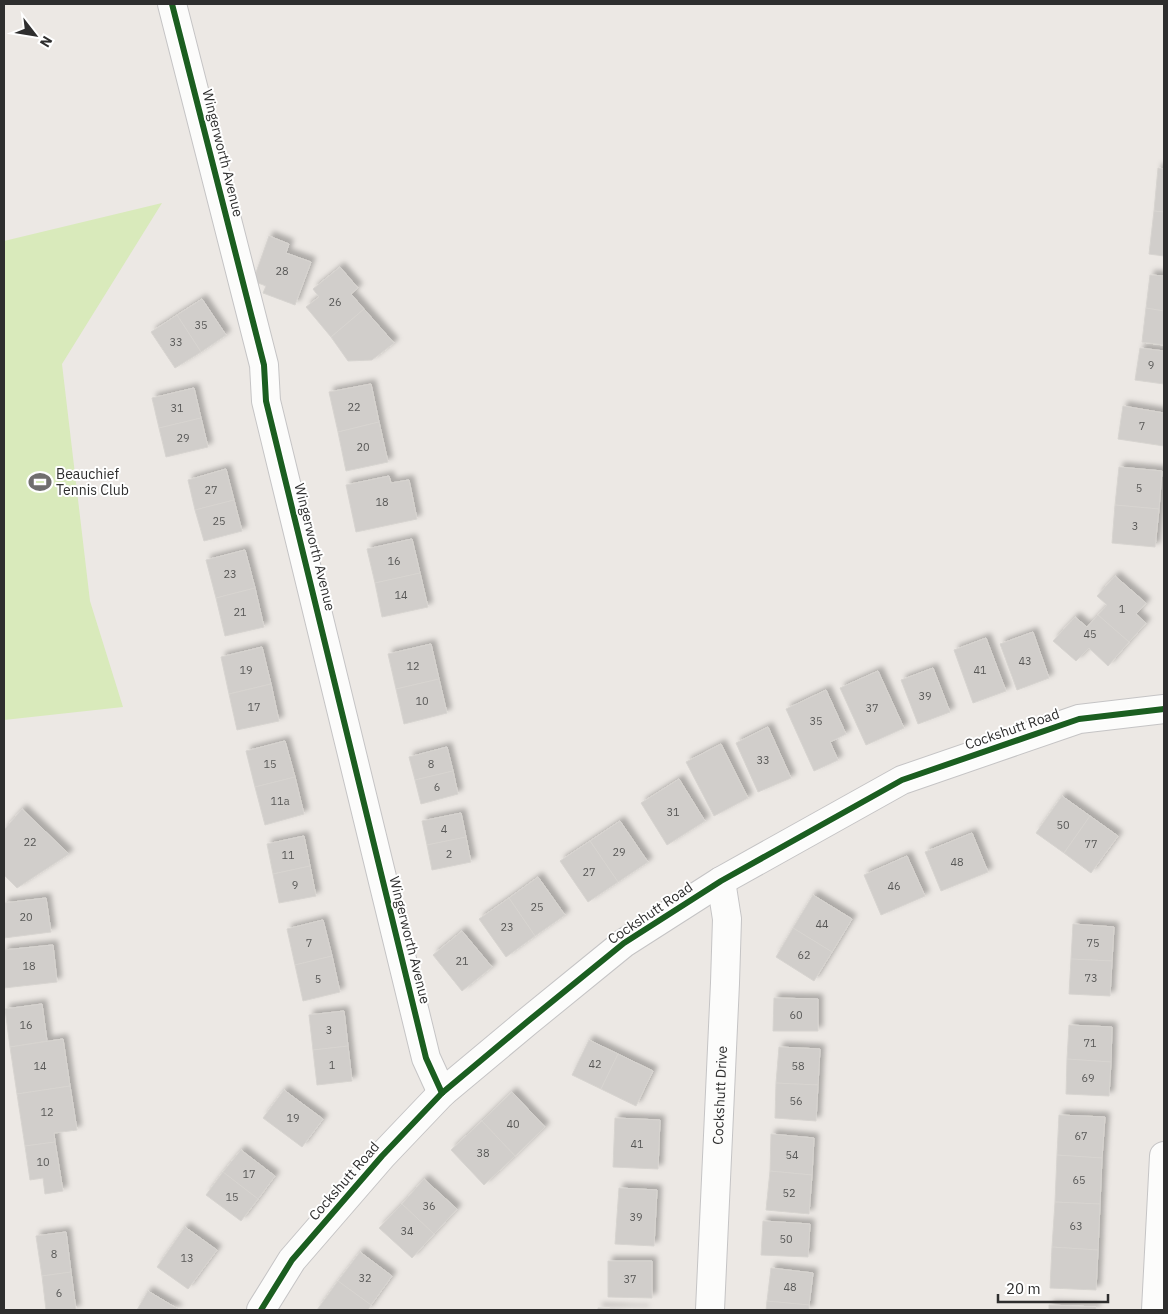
<svg xmlns="http://www.w3.org/2000/svg" width="1168" height="1314" font-family="'IBM Plex Sans',sans-serif">
<style>
.pitch{fill:#d9eabb}
.building{fill:#d1cecb;stroke:#d7d4d0;filter:url(#shadow)}
.lines{fill:none;stroke-linecap:round;stroke-linejoin:round}
.street-casing{stroke:#c5c4c5;stroke-width:30}
.street{stroke:#fcfcfb;stroke-width:28}
.cycleway-casing{stroke:#fff;stroke-width:9}
.cycleway{stroke:#1b5e20;stroke-width:6}
.labels{text-anchor:middle;stroke-width:4;stroke-linejoin:round;paint-order:stroke}
.number-label{font-size:11px;fill:#585857}
.street-label{font-size:14px;fill:#2e2e2e;stroke:#fff}
.poi-label{font-size:14px;fill:#2e2e2e;stroke:#fff;text-anchor:start}
</style>
<defs>
<filter id="shadow"><feDropShadow dx="4.5" dy="-4.5" stdDeviation="2.5" flood-color="#0004"/></filter>
</defs>
<rect width="100%" height="100%" fill="#ece8e4"/>
<path class="pitch" d="M 162,203 L 62,364 L 90,601 L 123,707 L 4,720 L 4,241 Z"/>
<g class="building">
<path d="M 1158,168 L 1164,169 L 1164,212 L 1154,211 Z"/>
<path d="M 1154,211 L 1164,212 L 1164,256 L 1149,254 Z"/>
<path d="M 269,236 L 289,244 L 286,253 L 311,262 L 295,305 L 263,293 L 266,286 L 253,281 Z"/>
<path d="M 340,267 L 358,288 L 351,294 L 364,309 L 331,337 L 306,307 L 319,297 L 313,289 Z"/>
<path d="M 1150,275 L 1164,276 L 1164,311 L 1146,308 Z"/>
<path d="M 202,299 L 226,335 L 201,352 L 177,315 Z"/>
<path d="M 1146,308 L 1164,311 L 1164,345 L 1142,342 Z"/>
<path d="M 364,309 L 394,343 L 372,360 L 348,361 L 331,337 Z"/>
<path d="M 177,315 L 201,352 L 175,368 L 151,332 Z"/>
<path d="M 1140,348 L 1164,351 L 1164,384 L 1135,380 Z"/>
<path d="M 371,384 L 379,422 L 338,432 L 329,392 Z"/>
<path d="M 194,388 L 201,418 L 159,428 L 152,398 Z"/>
<path d="M 1123,406 L 1164,413 L 1164,446 L 1118,439 Z"/>
<path d="M 201,418 L 208,447 L 166,457 L 159,428 Z"/>
<path d="M 379,422 L 388,462 L 346,471 L 338,432 Z"/>
<path d="M 1119,467 L 1162,471 L 1159,509 L 1115,505 Z"/>
<path d="M 226,469 L 234,500 L 195,510 L 188,480 Z"/>
<path d="M 389,476 L 391,483 L 409,480 L 417,519 L 356,532 L 346,485 Z"/>
<path d="M 234,500 L 242,531 L 204,541 L 195,510 Z"/>
<path d="M 1115,505 L 1159,509 L 1155,547 L 1112,543 Z"/>
<path d="M 412,539 L 420,573 L 375,583 L 367,549 Z"/>
<path d="M 245,550 L 255,588 L 216,598 L 206,560 Z"/>
<path d="M 420,573 L 428,607 L 382,617 L 375,583 Z"/>
<path d="M 1115,576 L 1146,603 L 1136,614 L 1146,623 L 1129,642 L 1098,615 L 1107,605 L 1097,596 Z"/>
<path d="M 255,588 L 264,627 L 225,636 L 216,598 Z"/>
<path d="M 1098,615 L 1129,642 L 1108,666 L 1089,648 L 1076,661 L 1053,641 L 1075,617 L 1087,627 Z"/>
<path d="M 1033,632 L 1049,678 L 1017,690 L 1000,644 Z"/>
<path d="M 986,638 L 1006,691 L 973,703 L 954,650 Z"/>
<path d="M 431,644 L 439,679 L 396,689 L 388,654 Z"/>
<path d="M 262,647 L 271,684 L 229,694 L 221,657 Z"/>
<path d="M 933,668 L 950,712 L 918,724 L 901,680 Z"/>
<path d="M 878,671 L 904,728 L 866,745 L 840,688 Z"/>
<path d="M 439,679 L 447,713 L 404,724 L 396,689 Z"/>
<path d="M 271,684 L 279,721 L 237,730 L 229,694 Z"/>
<path d="M 826,690 L 846,734 L 830,742 L 838,760 L 814,771 L 786,709 Z"/>
<path d="M 768,727 L 791,778 L 758,792 L 736,743 Z"/>
<path d="M 285,741 L 295,777 L 255,787 L 246,751 Z"/>
<path d="M 721,744 L 748,798 L 714,816 L 686,762 Z"/>
<path d="M 447,747 L 453,771 L 415,780 L 409,757 Z"/>
<path d="M 453,771 L 458,794 L 421,804 L 415,780 Z"/>
<path d="M 295,777 L 304,814 L 265,825 L 255,787 Z"/>
<path d="M 679,779 L 705,821 L 667,845 L 641,803 Z"/>
<path d="M 1062,796 L 1090,816 L 1064,853 L 1036,833 Z"/>
<path d="M 22,809 L 69,854 L 17,888 L 4,875 L 4,830 Z"/>
<path d="M 461,813 L 466,837 L 427,845 L 422,821 Z"/>
<path d="M 1090,816 L 1118,836 L 1091,873 L 1064,853 Z"/>
<path d="M 620,821 L 648,862 L 618,882 L 590,841 Z"/>
<path d="M 972,833 L 988,872 L 941,891 L 925,852 Z"/>
<path d="M 304,836 L 310,866 L 273,874 L 267,844 Z"/>
<path d="M 466,837 L 471,862 L 432,870 L 427,845 Z"/>
<path d="M 590,841 L 618,882 L 588,902 L 560,861 Z"/>
<path d="M 907,856 L 925,896 L 881,915 L 864,875 Z"/>
<path d="M 310,866 L 316,896 L 279,903 L 273,874 Z"/>
<path d="M 538,877 L 565,915 L 535,936 L 509,898 Z"/>
<path d="M 813,895 L 852,919 L 832,952 L 793,928 Z"/>
<path d="M 46,898 L 51,932 L 4,938 L 4,903 Z"/>
<path d="M 509,898 L 535,936 L 506,957 L 479,919 Z"/>
<path d="M 323,920 L 332,956 L 295,965 L 287,929 Z"/>
<path d="M 1073,924 L 1114,927 L 1112,961 L 1071,959 Z"/>
<path d="M 793,928 L 832,952 L 814,981 L 776,957 Z"/>
<path d="M 462,931 L 492,967 L 462,991 L 433,955 Z"/>
<path d="M 53,945 L 57,982 L 4,988 L 4,950 Z"/>
<path d="M 332,956 L 340,992 L 303,1001 L 295,965 Z"/>
<path d="M 1071,959 L 1112,961 L 1110,996 L 1069,994 Z"/>
<path d="M 774,998 L 818,999 L 818,1031 L 773,1031 Z"/>
<path d="M 42,1004 L 47,1041 L 10,1047 L 5,1009 Z"/>
<path d="M 344,1011 L 348,1046 L 313,1050 L 309,1015 Z"/>
<path d="M 1069,1025 L 1112,1027 L 1111,1062 L 1067,1059 Z"/>
<path d="M 63,1039 L 70,1086 L 17,1094 L 10,1047 Z"/>
<path d="M 589,1040 L 618,1054 L 601,1089 L 572,1075 Z"/>
<path d="M 348,1046 L 352,1081 L 317,1085 L 313,1050 Z"/>
<path d="M 779,1047 L 820,1049 L 818,1085 L 776,1083 Z"/>
<path d="M 618,1054 L 653,1071 L 636,1106 L 601,1089 Z"/>
<path d="M 1067,1059 L 1111,1062 L 1109,1096 L 1066,1094 Z"/>
<path d="M 776,1083 L 818,1085 L 816,1121 L 775,1118 Z"/>
<path d="M 70,1086 L 77,1130 L 54,1133 L 55,1142 L 25,1146 L 17,1094 Z"/>
<path d="M 284,1090 L 323,1119 L 302,1147 L 263,1118 Z"/>
<path d="M 512,1092 L 545,1127 L 515,1156 L 482,1121 Z"/>
<path d="M 1059,1115 L 1105,1117 L 1102,1158 L 1057,1155 Z"/>
<path d="M 615,1118 L 660,1120 L 658,1169 L 613,1167 Z"/>
<path d="M 482,1121 L 515,1156 L 484,1185 L 451,1150 Z"/>
<path d="M 771,1134 L 814,1138 L 812,1175 L 770,1171 Z"/>
<path d="M 55,1142 L 63,1191 L 45,1194 L 43,1178 L 30,1180 L 25,1146 Z"/>
<path d="M 241,1150 L 275,1176 L 258,1199 L 223,1172 Z"/>
<path d="M 1057,1155 L 1102,1158 L 1100,1204 L 1055,1202 Z"/>
<path d="M 770,1171 L 812,1175 L 809,1214 L 766,1210 Z"/>
<path d="M 223,1172 L 258,1199 L 241,1221 L 206,1195 Z"/>
<path d="M 424,1179 L 457,1209 L 434,1234 L 402,1204 Z"/>
<path d="M 619,1188 L 657,1190 L 654,1246 L 615,1244 Z"/>
<path d="M 1055,1202 L 1100,1204 L 1098,1250 L 1052,1247 Z"/>
<path d="M 402,1204 L 434,1234 L 412,1258 L 379,1228 Z"/>
<path d="M 763,1221 L 810,1224 L 808,1257 L 761,1255 Z"/>
<path d="M 185,1227 L 217,1250 L 188,1289 L 157,1267 Z"/>
<path d="M 66,1232 L 71,1272 L 42,1276 L 36,1236 Z"/>
<path d="M 1052,1247 L 1098,1250 L 1096,1290 L 1050,1288 Z"/>
<path d="M 360,1252 L 392,1276 L 371,1305 L 338,1281 Z"/>
<path d="M 608,1261 L 652,1261 L 652,1298 L 608,1297 Z"/>
<path d="M 771,1268 L 813,1273 L 809,1305 L 767,1301 Z"/>
<path d="M 71,1272 L 76,1310 L 46,1310 L 42,1276 Z"/>
<path d="M 338,1281 L 371,1305 L 368,1310 L 317,1310 Z"/>
<path d="M 148,1291 L 178,1309 L 177,1310 L 137,1310 Z"/>
<path d="M 767,1301 L 809,1305 L 809,1310 L 766,1310 Z"/>
<path d="M 1049,1305 L 1096,1307 L 1096,1310 L 1049,1310 Z"/>
<path d="M 598,1308 L 645,1310 L 598,1310 Z"/>
</g>
<g class="lines">
<defs>
<g id="street">
<path d="M 172,4 L 264,365 L 266,401 L 426,1058 L 442,1093"/>
<path d="M 261,1310 L 292,1260 L 382,1156 L 442,1093 L 527,1022 L 624,943 L 721,881 L 902,780 L 1079,719 L 1164,709"/>
<path id="s1" d="M 710,1310 L 725,983 L 727,919 L 721,881"/>
<path d="M 1156,1310 L 1164,1156"/>
</g>
</defs>
<use href="#street" class="street-casing"/>
<use href="#street" class="street"/>
<defs>
<g id="cycleway">
<path d="M 172,4 L 264,365 L 266,401 L 426,1058 L 442,1093"/>
<path d="M 261,1310 L 292,1260 L 382,1156 L 442,1093 L 527,1022 L 624,943 L 721,881 L 902,780 L 1079,719 L 1164,709"/>
</g>
</defs>
<use href="#cycleway" class="cycleway-casing"/>
<use href="#cycleway" class="cycleway"/>
</g>
<defs>
<symbol id="stadium-bare" viewBox="-9 -9 18 18"><path d="M0-5a6.5 5 0 1 0 0 10a6.5 5 0 1 0 0-10ZM-3.5-1.8h7v3.6h-7Z" fill="#706f6e" stroke="#fff" stroke-width="2.5" paint-order="stroke"/></symbol>
</defs>
<g fill-rule="evenodd">
<use href="#stadium-bare" x="24" y="466" width="32" height="32"/>
</g>
<g class="labels">
<g class="number-label">
<text x="282" y="275">28</text>
<text x="335" y="306">26</text>
<text x="201" y="329">35</text>
<text x="176" y="346">33</text>
<text x="1151" y="369">9</text>
<text x="354" y="411">22</text>
<text x="177" y="412">31</text>
<text x="1142" y="430">7</text>
<text x="183" y="442">29</text>
<text x="363" y="451">20</text>
<text x="1139" y="492">5</text>
<text x="211" y="494">27</text>
<text x="382" y="506">18</text>
<text x="219" y="525">25</text>
<text x="1135" y="530">3</text>
<text x="394" y="565">16</text>
<text x="230" y="578">23</text>
<text x="401" y="599">14</text>
<text x="1122" y="613">1</text>
<text x="240" y="616">21</text>
<text x="1090" y="638">45</text>
<text x="1025" y="665">43</text>
<text x="413" y="670">12</text>
<text x="246" y="674">19</text>
<text x="980" y="674">41</text>
<text x="925" y="700">39</text>
<text x="422" y="705">10</text>
<text x="254" y="711">17</text>
<text x="872" y="712">37</text>
<text x="816" y="725">35</text>
<text x="763" y="764">33</text>
<text x="270" y="768">15</text>
<text x="431" y="768">8</text>
<text x="437" y="791">6</text>
<text x="280" y="805">11a</text>
<text x="673" y="816">31</text>
<text x="1063" y="829">50</text>
<text x="444" y="833">4</text>
<text x="30" y="846">22</text>
<text x="1091" y="848">77</text>
<text x="619" y="856">29</text>
<text x="449" y="858">2</text>
<text x="288" y="859">11</text>
<text x="957" y="866">48</text>
<text x="589" y="876">27</text>
<text x="295" y="889">9</text>
<text x="894" y="890">46</text>
<text x="537" y="911">25</text>
<text x="26" y="921">20</text>
<text x="822" y="928">44</text>
<text x="507" y="931">23</text>
<text x="309" y="947">7</text>
<text x="1093" y="947">75</text>
<text x="804" y="959">62</text>
<text x="462" y="965">21</text>
<text x="29" y="970">18</text>
<text x="1091" y="982">73</text>
<text x="318" y="983">5</text>
<text x="796" y="1019">60</text>
<text x="26" y="1029">16</text>
<text x="329" y="1034">3</text>
<text x="1090" y="1047">71</text>
<text x="595" y="1068">42</text>
<text x="332" y="1069">1</text>
<text x="40" y="1070">14</text>
<text x="798" y="1070">58</text>
<text x="1088" y="1082">69</text>
<text x="796" y="1105">56</text>
<text x="47" y="1116">12</text>
<text x="293" y="1122">19</text>
<text x="513" y="1128">40</text>
<text x="1081" y="1140">67</text>
<text x="637" y="1148">41</text>
<text x="483" y="1157">38</text>
<text x="792" y="1159">54</text>
<text x="43" y="1166">10</text>
<text x="249" y="1178">17</text>
<text x="1079" y="1184">65</text>
<text x="789" y="1197">52</text>
<text x="232" y="1201">15</text>
<text x="429" y="1210">36</text>
<text x="636" y="1221">39</text>
<text x="1076" y="1230">63</text>
<text x="407" y="1235">34</text>
<text x="786" y="1243">50</text>
<text x="54" y="1258">8</text>
<text x="187" y="1262">13</text>
<text x="365" y="1282">32</text>
<text x="630" y="1283">37</text>
<text x="790" y="1291">48</text>
<text x="59" y="1297">6</text>
</g>
<g class="street-label">
<text transform="translate(223 153) rotate(76)" y="5">Wingerworth Avenue</text>
<text transform="translate(315 547) rotate(76)" y="5">Wingerworth Avenue</text>
<text transform="translate(1012 729) rotate(-19)" y="5">Cockshutt Road</text>
<text transform="translate(650 913) rotate(-34)" y="5">Cockshutt Road</text>
<text transform="translate(410 940) rotate(76)" y="5">Wingerworth Avenue</text>
<text dy="5" stroke="none"><textPath href="#s1" startOffset="215">Cockshutt Drive</textPath></text>
<text transform="translate(344 1181) rotate(-49)" y="5">Cockshutt Road</text>
</g>
<g class="poi-label">
<text x="56" y="479">Beauchief<tspan x="56" dy="16">Tennis Club</tspan></text>
</g>
</g>
<rect width="1168" height="1314" fill="none" stroke="#2e2e2e" stroke-width="10"/>
<g transform="translate(35 35) rotate(121)" stroke="#ffffff" stroke-width="4" paint-order="stroke">
<path d="M0-4L9 19L0 12L-9 19Z" fill="#2e2e2e"/>
<text y="-8" font-size="14" font-weight="bold" text-anchor="middle" fill="#2e2e2e">N</text>
</g>
<path d="M998 1294v8h110v-8" fill="none" stroke="#2e2e2e" stroke-width="2.5"/>
<text x="1006" y="1294" font-size="15" fill="#2e2e2e" stroke="#ffffff" stroke-width="4" paint-order="stroke">20 m</text>
</svg>
